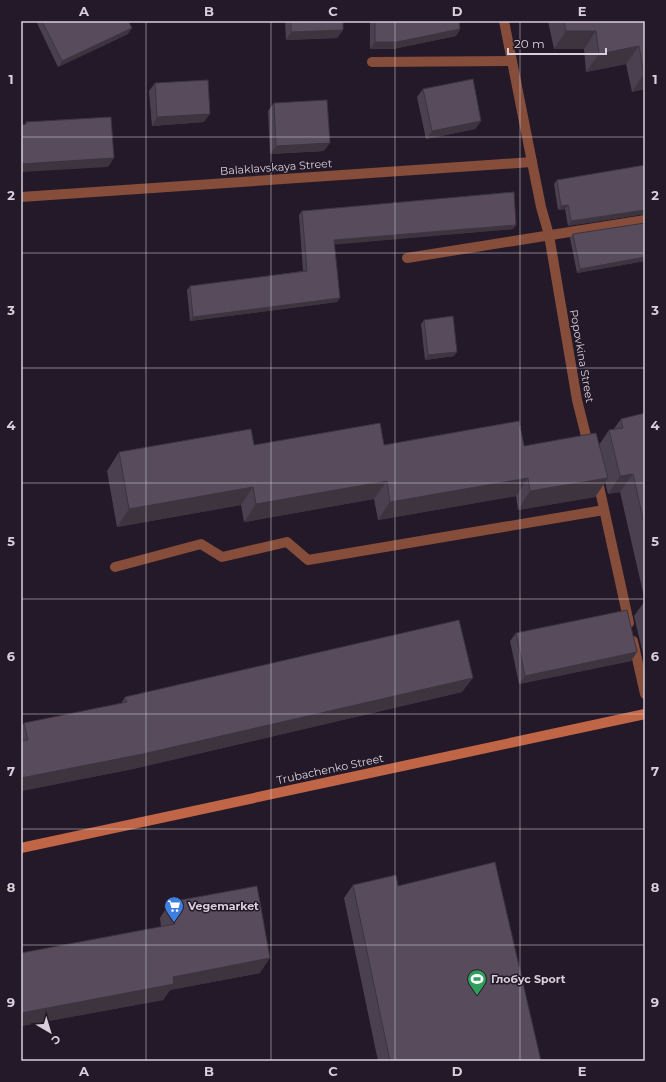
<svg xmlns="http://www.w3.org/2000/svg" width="666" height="1082" font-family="Montserrat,sans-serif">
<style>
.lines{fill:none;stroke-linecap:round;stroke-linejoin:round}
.lane{stroke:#854d3a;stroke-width:10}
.street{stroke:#854d3a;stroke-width:10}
.secondary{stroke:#c06647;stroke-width:10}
.wall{fill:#4b404f}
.shaded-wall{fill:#3d3440}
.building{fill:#574b5c;stroke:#3d3440}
.grid{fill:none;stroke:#d7d0db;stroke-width:1;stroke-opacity:0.55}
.labels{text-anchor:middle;stroke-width:3;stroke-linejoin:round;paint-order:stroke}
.street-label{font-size:11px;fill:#d7d0db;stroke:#231928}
.poi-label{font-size:11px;font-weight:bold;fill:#d7d0db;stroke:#231928;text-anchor:start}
.neatline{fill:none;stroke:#d7d0db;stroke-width:1.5}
.grid-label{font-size:13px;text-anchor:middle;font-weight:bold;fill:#d7d0db}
</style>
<rect width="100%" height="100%" fill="#231928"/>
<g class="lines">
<g class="lane">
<path d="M 372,62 L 512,61"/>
<path d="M 532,162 L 541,207 L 549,235 L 577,400 L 589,448"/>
<path d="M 407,258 L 645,220"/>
<path d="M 597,477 L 629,623"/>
<path d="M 115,567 L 201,544 L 222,557 L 287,542 L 308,560 L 604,510"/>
<path d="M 633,641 L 645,694"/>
</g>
<path class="street" d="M 21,197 L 532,162 L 504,21"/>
<path class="secondary" d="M 21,848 L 645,714"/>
</g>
<g class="wall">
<path d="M 36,21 L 128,21 L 128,34 L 58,67 Z"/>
<path d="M 285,21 L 343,21 L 343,30 L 337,38 L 286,40 Z"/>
<path d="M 370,21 L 459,21 L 460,29 L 456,36 L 393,49 L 370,49 Z"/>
<path d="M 548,21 L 645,21 L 645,89 L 632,92 L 626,64 L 586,72 L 584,49 L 554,49 Z"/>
<path d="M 155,83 L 204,122 L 152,126 L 149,91 Z"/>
<path d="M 423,89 L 481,121 L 475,129 L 426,139 L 417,97 Z"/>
<path d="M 274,103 L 324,151 L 270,154 L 268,111 Z"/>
<path d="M 645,165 L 645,214 L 568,226 L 565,209 L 558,210 L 554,184 L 557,180 Z"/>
<path d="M 302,211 L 516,225 L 513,229 L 334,244 L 337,302 L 190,321 L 187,290 L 190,286 L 303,271 L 299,215 Z"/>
<path d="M 645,223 L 645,261 L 577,273 L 570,238 L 573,234 Z"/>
<path d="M 424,320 L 454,356 L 425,360 L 421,324 Z"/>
<path d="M 645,413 L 645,658 L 644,658 L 634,616 L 645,601 L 620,492 L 608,494 L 605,482 L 595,497 L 518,510 L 516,496 L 378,520 L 374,499 L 244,522 L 241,505 L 117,527 L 107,471 L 119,452 L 254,445 L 384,445 L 524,446 L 599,445 L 609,430 L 613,430 L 621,419 Z"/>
<path d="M 516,633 L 637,652 L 631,661 L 519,684 L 510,641 Z"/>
<path d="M 462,692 L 133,769 L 21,791 L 21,728 L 24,723 L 121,704 L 125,697 Z"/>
<path d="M 353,885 L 398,886 L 541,1061 L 378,1061 L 344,898 Z"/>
<path d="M 170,902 L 260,973 L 170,990 L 163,1000 L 21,1026 L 21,953 L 161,927 L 160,918 Z"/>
</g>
<g class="shaded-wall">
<path d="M 132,28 L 128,34 L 58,67 L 62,61 Z"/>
<path d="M 460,29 L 456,36 L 393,49 L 370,49 L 375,42 Z"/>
<path d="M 343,30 L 337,38 L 286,40 L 291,32 Z"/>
<path d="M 566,31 L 596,31 L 584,49 L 554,49 Z"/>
<path d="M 639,46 L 626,64 L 586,72 L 599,54 Z"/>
<path d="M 644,74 L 645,74 L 645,89 L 632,92 Z"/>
<path d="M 210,114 L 204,122 L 152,126 L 157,117 Z"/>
<path d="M 481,121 L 475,129 L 426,139 L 432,131 Z"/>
<path d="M 330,143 L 324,151 L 270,154 L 276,146 Z"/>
<path d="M 114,158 L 108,167 L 21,172 L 21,164 Z"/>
<path d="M 568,205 L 565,209 L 558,210 L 561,206 Z"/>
<path d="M 645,210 L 645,214 L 568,226 L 571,221 Z"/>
<path d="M 516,225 L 513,229 L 331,245 L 334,240 Z"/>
<path d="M 645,257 L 645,261 L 577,273 L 580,269 Z"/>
<path d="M 340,298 L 337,302 L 190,321 L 193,317 Z"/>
<path d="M 457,352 L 454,356 L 425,360 L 428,355 Z"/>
<path d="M 633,474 L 620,492 L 608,494 L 620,476 Z"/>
<path d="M 528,478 L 516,496 L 378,520 L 390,502 Z"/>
<path d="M 608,478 L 595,497 L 518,510 L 530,491 Z"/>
<path d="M 387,481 L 374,499 L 244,522 L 256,504 Z"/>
<path d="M 253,487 L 241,505 L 117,527 L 129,509 Z"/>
<path d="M 637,652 L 631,661 L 519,684 L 525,676 Z"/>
<path d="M 473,678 L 462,692 L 133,769 L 21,791 L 21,778 Z"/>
<path d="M 270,958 L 260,973 L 170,990 L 163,1000 L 21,1026 L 21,1013 L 173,977 Z"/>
</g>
<g class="building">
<path d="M 42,21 L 128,21 L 132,28 L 62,61 Z"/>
<path d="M 291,21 L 343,21 L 343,30 L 291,32 Z"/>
<path d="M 375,21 L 459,21 L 460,29 L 397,42 L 375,42 Z"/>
<path d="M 564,21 L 645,21 L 645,74 L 644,74 L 639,46 L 599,54 L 596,31 L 566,31 Z"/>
<path d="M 473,79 L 481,121 L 432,131 L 423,89 Z"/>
<path d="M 208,80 L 210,114 L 157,117 L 155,83 Z"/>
<path d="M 327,100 L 330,143 L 276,146 L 274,103 Z"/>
<path d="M 111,117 L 114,158 L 21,164 L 21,125 L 26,124 L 26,122 Z"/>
<path d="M 645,165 L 645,210 L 571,221 L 568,205 L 561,206 L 557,180 Z"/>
<path d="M 514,192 L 516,225 L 334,240 L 340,298 L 193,317 L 190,286 L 307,271 L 302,211 Z"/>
<path d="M 645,223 L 645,257 L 580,269 L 573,234 Z"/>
<path d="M 453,316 L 457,352 L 428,355 L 424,320 Z"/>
<path d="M 645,413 L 645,528 L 633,474 L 620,476 L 609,430 L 623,428 L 621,419 Z"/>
<path d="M 519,421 L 524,446 L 596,433 L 608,478 L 530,491 L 528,478 L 390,502 L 387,481 L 256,504 L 253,487 L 129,509 L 119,452 L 251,429 L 254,445 L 380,423 L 384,445 Z"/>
<path d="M 627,610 L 637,652 L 525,676 L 516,633 Z"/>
<path d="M 459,620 L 473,678 L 143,754 L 21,778 L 21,741 L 28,740 L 24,723 L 127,702 L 125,697 Z"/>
<path d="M 495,862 L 541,1061 L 390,1061 L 353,885 L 396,875 L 398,886 Z"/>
<path d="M 257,886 L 270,958 L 173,977 L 174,984 L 21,1013 L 21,953 L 175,924 L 170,902 Z"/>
</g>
<path class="grid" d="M 146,21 L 146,1061M 271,21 L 271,1061M 395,21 L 395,1061M 520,21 L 520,1061M 21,137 L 645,137M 21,253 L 645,253M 21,368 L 645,368M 21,483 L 645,483M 21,599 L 645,599M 21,714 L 645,714M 21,829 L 645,829M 21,945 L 645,945"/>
<defs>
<symbol id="supermarket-pin" viewBox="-11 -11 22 30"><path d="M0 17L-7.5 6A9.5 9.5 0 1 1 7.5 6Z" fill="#3f7fe0" stroke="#231928"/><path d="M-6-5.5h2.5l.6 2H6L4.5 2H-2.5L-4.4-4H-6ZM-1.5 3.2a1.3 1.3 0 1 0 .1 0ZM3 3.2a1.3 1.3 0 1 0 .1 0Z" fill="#fff"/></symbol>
<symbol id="stadium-pin" viewBox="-11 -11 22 30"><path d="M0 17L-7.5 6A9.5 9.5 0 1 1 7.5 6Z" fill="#2e9e5b" stroke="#231928"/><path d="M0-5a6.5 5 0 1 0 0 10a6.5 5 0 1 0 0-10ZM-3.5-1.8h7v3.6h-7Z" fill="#fff"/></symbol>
</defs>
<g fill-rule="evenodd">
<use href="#supermarket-pin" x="163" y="895" width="22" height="30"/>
<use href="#stadium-pin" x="466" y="968" width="22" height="30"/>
</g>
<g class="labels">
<g class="street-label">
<text transform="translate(276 167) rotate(-4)" y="4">Balaklavskaya Street</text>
<text transform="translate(582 356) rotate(80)" y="4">Popovkina Street</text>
<text transform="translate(330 769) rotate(-12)" y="4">Trubachenko Street</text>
</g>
<g class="poi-label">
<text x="188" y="910">Vegemarket</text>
<text x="491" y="983">Глобус Sport</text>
</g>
</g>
<rect width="666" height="1082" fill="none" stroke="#231928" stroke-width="44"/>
<g transform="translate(50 1032) rotate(142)" stroke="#231928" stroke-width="3" paint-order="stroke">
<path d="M0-3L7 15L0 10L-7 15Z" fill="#d7d0db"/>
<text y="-6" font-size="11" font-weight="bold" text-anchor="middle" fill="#d7d0db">С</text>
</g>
<path d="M508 48v6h98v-6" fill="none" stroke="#d7d0db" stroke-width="2"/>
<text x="514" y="48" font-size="12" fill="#d7d0db" stroke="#231928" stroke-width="3" paint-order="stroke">20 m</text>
<rect x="22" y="22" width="622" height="1038" class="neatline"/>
<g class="grid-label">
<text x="84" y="16">A</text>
<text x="209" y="16">B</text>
<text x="333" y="16">C</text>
<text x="457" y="16">D</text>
<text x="582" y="16">E</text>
<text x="11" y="84">1</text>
<text x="655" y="84">1</text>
<text x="11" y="200">2</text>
<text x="655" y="200">2</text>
<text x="11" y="315">3</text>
<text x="655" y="315">3</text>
<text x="11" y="430">4</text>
<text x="655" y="430">4</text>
<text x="11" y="546">5</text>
<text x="655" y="546">5</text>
<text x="11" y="661">6</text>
<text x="655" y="661">6</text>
<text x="11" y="776">7</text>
<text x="655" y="776">7</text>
<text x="11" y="892">8</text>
<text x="655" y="892">8</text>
<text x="11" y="1007">9</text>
<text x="655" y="1007">9</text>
<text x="84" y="1076">A</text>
<text x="209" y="1076">B</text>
<text x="333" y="1076">C</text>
<text x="457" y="1076">D</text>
<text x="582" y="1076">E</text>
</g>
</svg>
